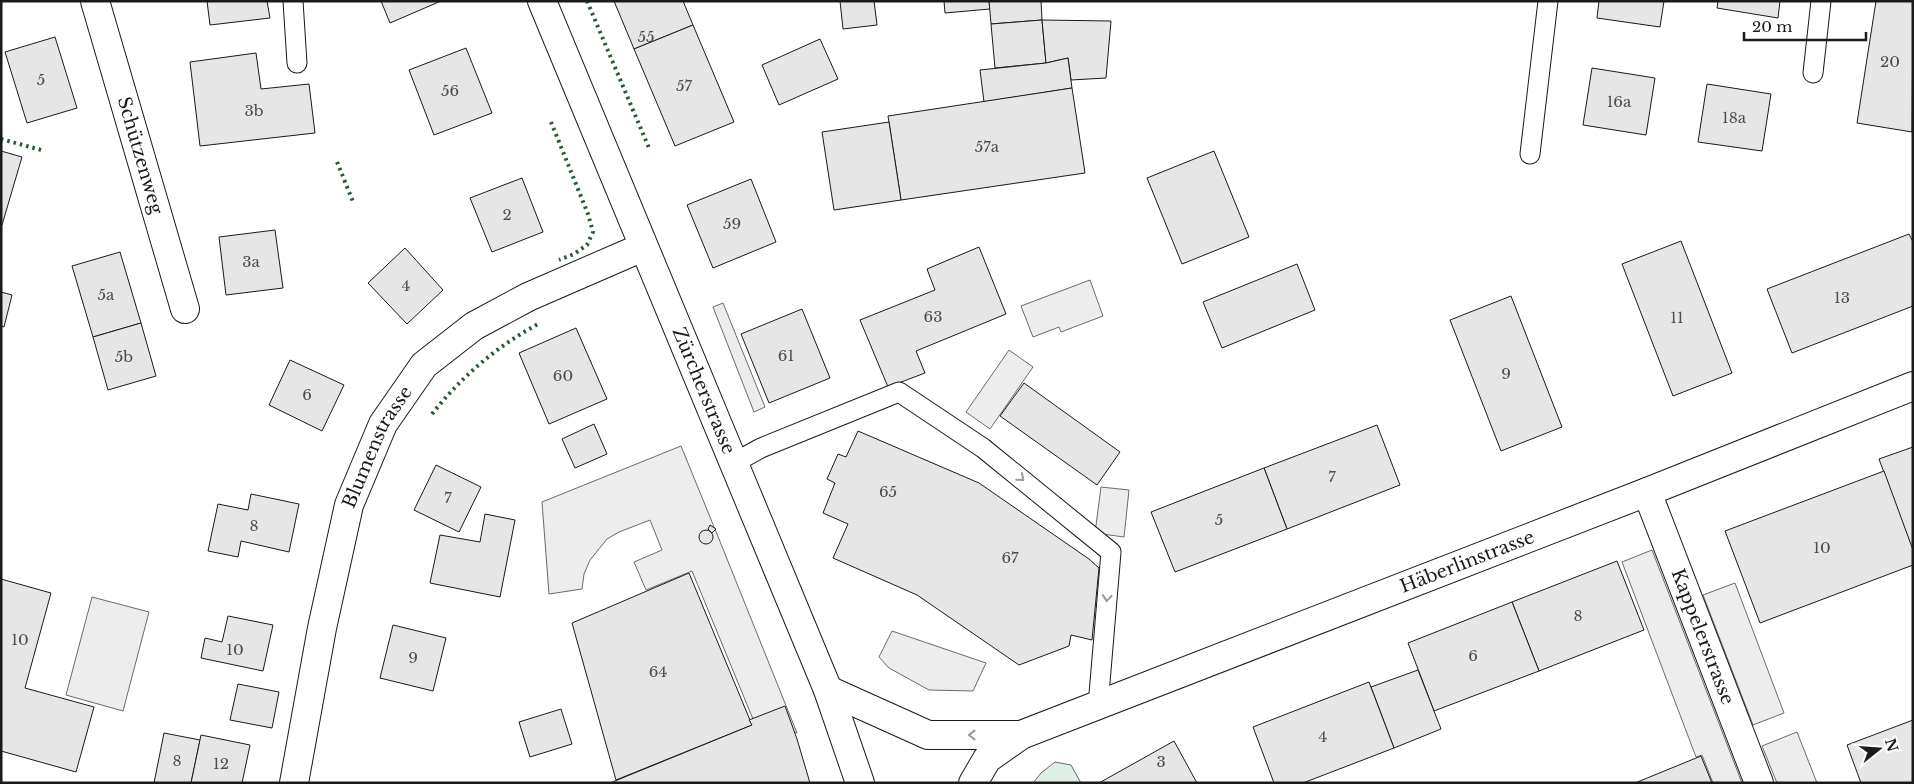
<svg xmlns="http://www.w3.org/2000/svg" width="1914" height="784" font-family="'Libre Baskerville',serif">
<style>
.green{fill:#e0efe3;stroke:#6a6a6a}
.parking{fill:#ededed;stroke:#6a6a6a}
.building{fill:#e6e6e6;stroke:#1a1a1a}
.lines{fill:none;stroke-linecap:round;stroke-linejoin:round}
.service-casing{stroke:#1a1a1a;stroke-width:21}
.minor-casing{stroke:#1a1a1a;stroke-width:30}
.tertiary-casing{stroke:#1a1a1a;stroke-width:30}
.primary-casing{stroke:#1a1a1a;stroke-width:30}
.service{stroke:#fff;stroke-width:19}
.minor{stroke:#fff;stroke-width:28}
.tertiary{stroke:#fff;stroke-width:28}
.primary{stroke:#fff;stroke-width:28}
.hedge{stroke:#2b5a34;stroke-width:4;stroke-dasharray:2.5 4;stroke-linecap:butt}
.oneway{stroke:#989898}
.labels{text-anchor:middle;stroke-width:4;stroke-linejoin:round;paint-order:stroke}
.number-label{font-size:15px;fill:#4d4d4d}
.street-label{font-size:18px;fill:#1a1a1a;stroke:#fff}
</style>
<rect width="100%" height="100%" fill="#fff"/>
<path class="green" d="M 1055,762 L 1071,765 L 1081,783 L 1033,783 L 1041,773 Z"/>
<g class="parking">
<path d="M 1090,280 L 1103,316 L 1061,332 L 1059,327 L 1033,337 L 1021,306 Z"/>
<path d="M 723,303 L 765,407 L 754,412 L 713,307 Z"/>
<path d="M 1009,350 L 1033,367 L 990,429 L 966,412 Z"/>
<path d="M 681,446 L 719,539 L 797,733 L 753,719 L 692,571 L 646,590 L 634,562 L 662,550 L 650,520 L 619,532 L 607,539 L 590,560 L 584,574 L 582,589 L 549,594 L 542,502 Z"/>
<path d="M 1101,487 L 1129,490 L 1124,537 L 1095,533 Z"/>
<path d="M 1652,550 L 1742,783 L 1713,783 L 1702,755 L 1696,757 L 1622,562 Z"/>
<path d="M 1735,583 L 1784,713 L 1753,725 L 1703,595 Z"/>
<path d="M 92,597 L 149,612 L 123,711 L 66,695 Z"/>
<path d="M 892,631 L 986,663 L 973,691 L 929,690 L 889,668 L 879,657 Z"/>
<path d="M 1797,732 L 1817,783 L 1777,783 L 1762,746 Z"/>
</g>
<g class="building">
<path d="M 207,1 L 267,1 L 270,18 L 210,25 Z"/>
<path d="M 381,1 L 441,1 L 390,23 Z"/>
<path d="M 614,1 L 683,1 L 693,25 L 634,49 Z"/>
<path d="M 840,1 L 874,1 L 877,25 L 843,29 Z"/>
<path d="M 944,1 L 989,1 L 990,9 L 945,13 Z"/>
<path d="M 989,1 L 1041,1 L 1042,20 L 991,24 Z"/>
<path d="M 1599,1 L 1664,1 L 1660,27 L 1597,18 Z"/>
<path d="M 1718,1 L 1780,1 L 1778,18 L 1717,8 Z"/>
<path d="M 1876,1 L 1913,1 L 1912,132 L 1857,123 Z"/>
<path d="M 1042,20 L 1046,63 L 995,68 L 991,24 Z"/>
<path d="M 1042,20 L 1111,21 L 1106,78 L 1071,80 L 1068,58 L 1046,63 Z"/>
<path d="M 693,25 L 734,122 L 675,146 L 634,49 Z"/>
<path d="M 55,37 L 77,108 L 27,123 L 5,52 Z"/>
<path d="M 820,39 L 838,79 L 779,105 L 762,65 Z"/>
<path d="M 466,48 L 492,113 L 434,135 L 409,70 Z"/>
<path d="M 256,53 L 261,89 L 309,84 L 315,133 L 200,146 L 190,62 Z"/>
<path d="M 1068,58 L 1072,88 L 984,102 L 980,70 L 1046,63 Z"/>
<path d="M 1592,68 L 1655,78 L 1646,135 L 1583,125 Z"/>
<path d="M 1707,84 L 1771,94 L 1762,151 L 1698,142 Z"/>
<path d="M 1072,88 L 1085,173 L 901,200 L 888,116 Z"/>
<path d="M 889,122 L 901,200 L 834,210 L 822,132 Z"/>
<path d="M 1,151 L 22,157 L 2,225 L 1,224 Z"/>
<path d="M 1214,151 L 1249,237 L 1182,264 L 1147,178 Z"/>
<path d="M 522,178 L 543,232 L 492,252 L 470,198 Z"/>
<path d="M 751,179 L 776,242 L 713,268 L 687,205 Z"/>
<path d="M 275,230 L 283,288 L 226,295 L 219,237 Z"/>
<path d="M 1909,234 L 1913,242 L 1913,306 L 1792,353 L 1767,289 Z"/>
<path d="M 1681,241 L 1732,373 L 1673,396 L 1622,264 Z"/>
<path d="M 979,247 L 1006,314 L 916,351 L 925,373 L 888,387 L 860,320 L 935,290 L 927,269 Z"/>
<path d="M 405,248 L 443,290 L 407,324 L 368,283 Z"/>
<path d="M 120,252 L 141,323 L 93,337 L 72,266 Z"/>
<path d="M 1297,264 L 1315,310 L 1222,348 L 1203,302 Z"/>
<path d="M 1,292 L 12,295 L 4,327 L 1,326 Z"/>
<path d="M 1511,296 L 1562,427 L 1501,451 L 1450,320 Z"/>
<path d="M 802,309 L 830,378 L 769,403 L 741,334 Z"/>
<path d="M 141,323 L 156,376 L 108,390 L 93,337 Z"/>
<path d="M 576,328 L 607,399 L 549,424 L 519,353 Z"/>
<path d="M 290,360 L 344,385 L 322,431 L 269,405 Z"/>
<path d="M 1024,383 L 1120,452 L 1097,485 L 1000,416 Z"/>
<path d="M 594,424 L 607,454 L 575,468 L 562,439 Z"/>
<path d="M 1377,425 L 1400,485 L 1287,529 L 1264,468 Z"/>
<path d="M 858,431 L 979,483 L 1089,559 L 1099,568 L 1092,640 L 1071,635 L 1069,646 L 1019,665 L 917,595 L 833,558 L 848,524 L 823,513 L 835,483 L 827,479 L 838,454 L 846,457 Z"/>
<path d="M 1913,447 L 1913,545 L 1911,546 L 1879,459 Z"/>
<path d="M 436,465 L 481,487 L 459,532 L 414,510 Z"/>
<path d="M 1264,468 L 1287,529 L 1175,572 L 1151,512 Z"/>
<path d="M 1884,471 L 1913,550 L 1913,565 L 1760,623 L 1725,531 Z"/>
<path d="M 251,494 L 299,504 L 289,552 L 241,541 L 238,557 L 208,551 L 218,504 L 248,510 Z"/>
<path d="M 485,514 L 515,520 L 500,597 L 430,583 L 440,535 L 480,542 Z"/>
<path d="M 710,525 L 716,529 L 712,533 L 708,529 Z"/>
<circle cx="706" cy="537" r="7"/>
<path d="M 1617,561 L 1644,630 L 1539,671 L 1512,602 Z"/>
<path d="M 689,573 L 752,725 L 616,780 L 572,623 Z"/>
<path d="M 1,579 L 51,593 L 25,688 L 94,707 L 76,772 L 1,751 Z"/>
<path d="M 1512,602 L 1539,671 L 1434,711 L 1408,643 Z"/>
<path d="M 228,616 L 273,625 L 263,671 L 201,658 L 205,638 L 222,642 Z"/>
<path d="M 393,625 L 446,638 L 433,691 L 380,678 Z"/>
<path d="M 1418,670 L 1441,729 L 1394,748 L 1371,687 Z"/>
<path d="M 1369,682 L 1394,748 L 1303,783 L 1274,783 L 1253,727 Z"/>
<path d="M 238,684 L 279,692 L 272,728 L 230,720 Z"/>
<path d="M 785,706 L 797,739 L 810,783 L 610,783 L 752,725 L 749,720 Z"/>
<path d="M 561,709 L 572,744 L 530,757 L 519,722 Z"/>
<path d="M 1913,720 L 1913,783 L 1861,783 L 1847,745 Z"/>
<path d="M 164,733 L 200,740 L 191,783 L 154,783 Z"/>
<path d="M 201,735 L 250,745 L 242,783 L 191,783 Z"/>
<path d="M 1174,741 L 1197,783 L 1099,783 Z"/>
<path d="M 1701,756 L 1712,783 L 1635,783 Z"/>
</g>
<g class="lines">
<defs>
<g id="service">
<path d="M 293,1 L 297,63"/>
<path d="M 1813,73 L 1821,1"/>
<path d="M 1530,154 L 1548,1"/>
<path d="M 734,463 L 761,448 L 899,392 L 983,448 L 1111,552 L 1098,706"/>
</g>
<g id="minor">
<path id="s1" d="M 95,1 L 185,309"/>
<path id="s2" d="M 1647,492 L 1759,783"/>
<path id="s3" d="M 294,783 L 322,628 L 349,505 L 383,424 L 424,365 L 474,326 L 528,297 L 643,247"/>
</g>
<g id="tertiary">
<path d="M 828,690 L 928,735 L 1021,735"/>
<path id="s4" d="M 973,783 L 987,759 L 1021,735 L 1647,492 L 1913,386"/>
</g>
<g id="primary">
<path id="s5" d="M 542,1 L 828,690 L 860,783"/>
</g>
</defs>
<use href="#service" class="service-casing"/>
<use href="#minor" class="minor-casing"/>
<use href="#tertiary" class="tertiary-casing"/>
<use href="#primary" class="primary-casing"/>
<use href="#service" class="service"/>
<use href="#minor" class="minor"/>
<use href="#tertiary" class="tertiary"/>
<use href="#primary" class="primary"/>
<g class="hedge">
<path d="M 587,1 L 649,148"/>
<path d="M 551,122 L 588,214 L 593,232 L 587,245 L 574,254 L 559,260"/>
<path d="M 1,139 L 45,151"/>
<path d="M 337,162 L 354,204"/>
<path d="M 432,414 C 461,377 496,347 538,324"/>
</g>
</g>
<defs><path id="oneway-chevron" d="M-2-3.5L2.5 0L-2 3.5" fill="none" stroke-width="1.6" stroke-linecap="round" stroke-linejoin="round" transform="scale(1.25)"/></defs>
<g class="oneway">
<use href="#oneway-chevron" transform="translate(1021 478) rotate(39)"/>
<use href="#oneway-chevron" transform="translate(1107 598) rotate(95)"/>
<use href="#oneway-chevron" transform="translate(972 735) rotate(-180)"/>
</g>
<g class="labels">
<g class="number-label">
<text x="646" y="42">55</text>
<text x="1890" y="67">20</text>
<text x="41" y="85">5</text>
<text x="684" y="91">57</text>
<text x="450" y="96">56</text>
<text x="1619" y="107">16a</text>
<text x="254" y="116">3b</text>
<text x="1734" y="123">18a</text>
<text x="987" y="152">57a</text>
<text x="507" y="220">2</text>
<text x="732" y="229">59</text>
<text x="251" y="267">3a</text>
<text x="406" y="291">4</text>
<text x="106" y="300">5a</text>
<text x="1842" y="303">13</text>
<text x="933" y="322">63</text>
<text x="1677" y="323">11</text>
<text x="786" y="361">61</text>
<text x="124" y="362">5b</text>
<text x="1506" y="379">9</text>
<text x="563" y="381">60</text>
<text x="307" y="400">6</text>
<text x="1332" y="482">7</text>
<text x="888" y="497">65</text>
<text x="448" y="503">7</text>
<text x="1219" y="525">5</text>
<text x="254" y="531">8</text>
<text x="1822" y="553">10</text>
<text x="1010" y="563">67</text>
<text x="1578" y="621">8</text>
<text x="20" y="645">10</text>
<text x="235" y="655">10</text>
<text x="1473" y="661">6</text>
<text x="413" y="663">9</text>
<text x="658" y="677">64</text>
<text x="1323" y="742">4</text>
<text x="177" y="766">8</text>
<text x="1161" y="767">3</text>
<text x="221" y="769">12</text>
</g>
<g class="street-label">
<text dy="6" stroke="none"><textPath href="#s1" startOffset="161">Schützenweg</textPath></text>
<text dy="6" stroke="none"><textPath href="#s5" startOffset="422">Zürcherstrasse</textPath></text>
<text dy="6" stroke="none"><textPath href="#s3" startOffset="348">Blumenstrasse</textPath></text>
<text dy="6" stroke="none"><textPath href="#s4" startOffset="548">Häberlinstrasse</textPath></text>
<text dy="6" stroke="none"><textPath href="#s2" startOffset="155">Kappelerstrasse</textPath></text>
</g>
</g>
<rect width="1914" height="784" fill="none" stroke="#1a1a1a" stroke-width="5"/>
<g transform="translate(1879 749) rotate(73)" stroke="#ffffff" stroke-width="4" paint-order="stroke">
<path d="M0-4L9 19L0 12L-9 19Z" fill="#1a1a1a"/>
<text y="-8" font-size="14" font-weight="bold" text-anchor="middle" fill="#1a1a1a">N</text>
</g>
<path d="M1744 32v8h122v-8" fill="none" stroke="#1a1a1a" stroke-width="2.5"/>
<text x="1752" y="32" font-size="15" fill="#1a1a1a" stroke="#ffffff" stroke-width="4" paint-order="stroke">20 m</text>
</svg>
